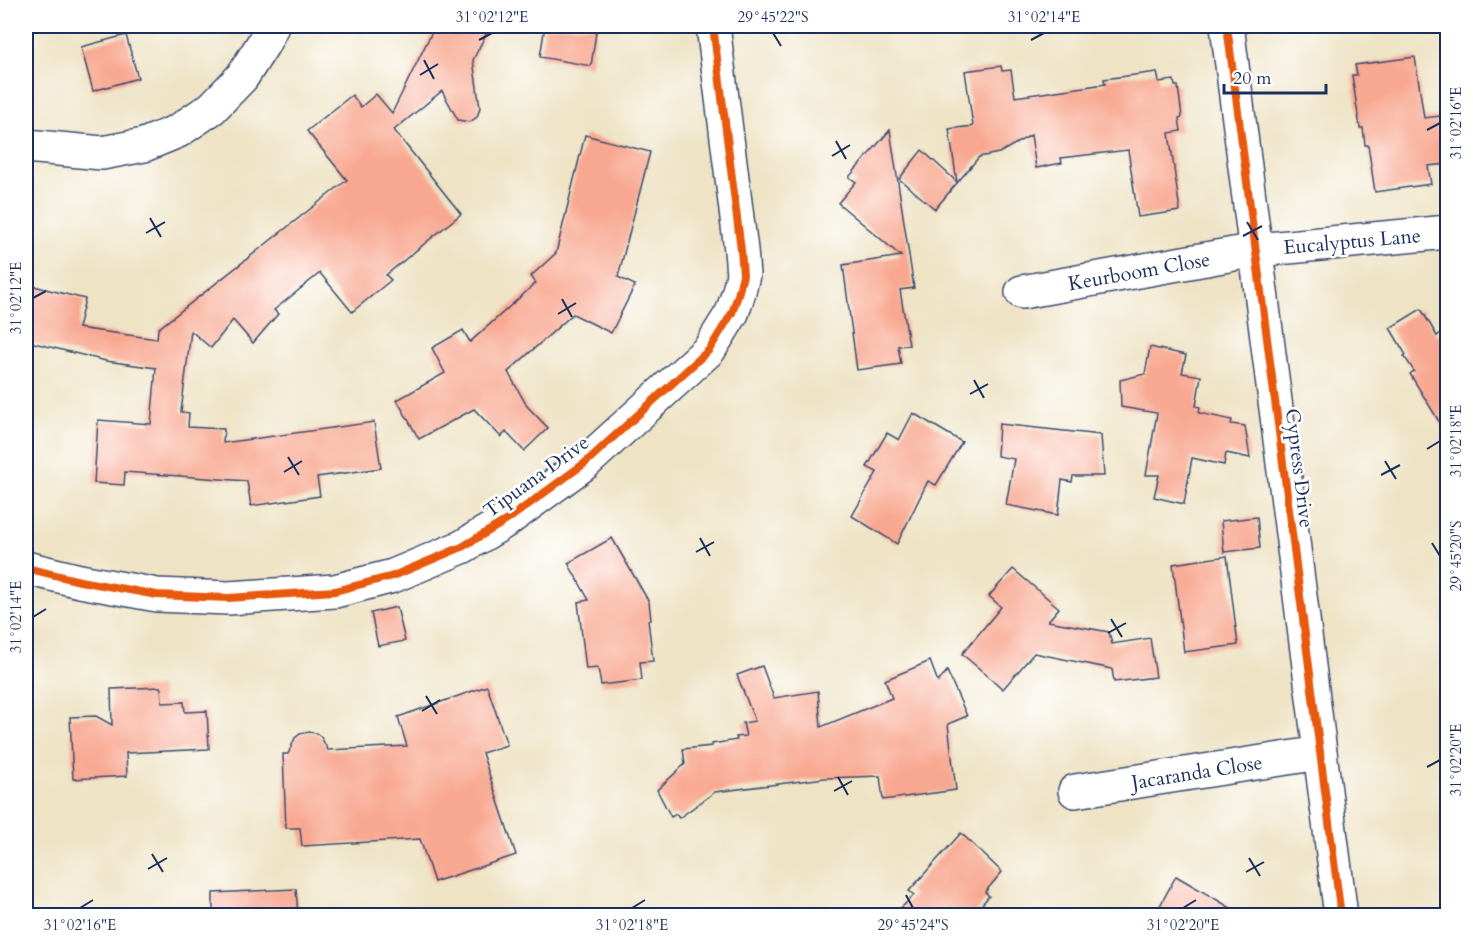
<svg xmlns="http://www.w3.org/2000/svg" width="1473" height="941" font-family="Cardo,serif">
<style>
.building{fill:#f8a891}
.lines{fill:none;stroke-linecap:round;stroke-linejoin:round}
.street-casing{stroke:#3b4a6d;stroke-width:36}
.street{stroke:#fff;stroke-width:33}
.cycleway-casing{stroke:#fff;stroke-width:11}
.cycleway{stroke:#e8590c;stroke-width:8}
.ticks{fill:none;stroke:#1b2f5e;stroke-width:2}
.labels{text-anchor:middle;stroke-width:5;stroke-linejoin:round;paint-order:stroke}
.street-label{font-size:20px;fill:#1b2f5e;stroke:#fff}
.neatline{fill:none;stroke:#1b2f5e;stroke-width:2}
.ticks-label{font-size:15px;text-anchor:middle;fill:#1b2f5e}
</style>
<rect width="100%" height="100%" fill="#fff"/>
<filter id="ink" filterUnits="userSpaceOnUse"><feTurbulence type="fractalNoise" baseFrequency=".0167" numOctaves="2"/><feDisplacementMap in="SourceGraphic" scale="12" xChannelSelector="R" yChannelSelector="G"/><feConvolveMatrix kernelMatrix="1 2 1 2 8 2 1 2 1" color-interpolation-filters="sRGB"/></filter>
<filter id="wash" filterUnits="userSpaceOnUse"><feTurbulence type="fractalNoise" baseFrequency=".008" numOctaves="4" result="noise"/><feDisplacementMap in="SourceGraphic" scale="24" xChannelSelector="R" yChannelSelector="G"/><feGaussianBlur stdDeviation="1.35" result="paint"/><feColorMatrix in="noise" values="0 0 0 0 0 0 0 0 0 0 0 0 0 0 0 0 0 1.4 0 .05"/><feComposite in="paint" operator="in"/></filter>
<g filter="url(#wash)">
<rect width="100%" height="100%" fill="#eee3c5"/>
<g id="blocks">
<g class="building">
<path d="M 435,26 L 490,26 L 473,60 L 480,108 L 477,117 L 470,122 L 458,120 L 442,91 L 394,130 L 461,214 L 386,275 L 391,280 L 352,312 L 320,273 L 274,310 L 278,314 L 253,343 L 233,320 L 211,348 L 191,331 L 181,412 L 189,413 L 188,427 L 224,429 L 223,443 L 374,422 L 381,468 L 317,477 L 320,496 L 251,506 L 247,481 L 125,472 L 124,485 L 94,483 L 98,420 L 151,424 L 156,368 L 106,361 L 26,341 L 26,284 L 85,299 L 78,328 L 157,339 L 158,329 L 347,180 L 307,131 L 352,95 L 361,107 L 376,94 L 392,113 Z"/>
<path d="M 545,26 L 597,26 L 591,66 L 540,57 Z"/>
<path d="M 126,35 L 138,78 L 93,91 L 81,47 Z"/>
<path d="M 1415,57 L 1424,118 L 1448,115 L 1448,164 L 1428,166 L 1431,184 L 1375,192 L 1368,145 L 1365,145 L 1363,128 L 1360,128 L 1352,75 L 1357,75 L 1355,65 Z"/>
<path d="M 1001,66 L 1002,71 L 1011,70 L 1015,97 L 1105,84 L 1104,79 L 1157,72 L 1159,82 L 1174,80 L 1175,86 L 1178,86 L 1182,117 L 1179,118 L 1181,131 L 1169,133 L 1180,211 L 1138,217 L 1128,150 L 1061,158 L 1062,163 L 1036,168 L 1031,135 L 999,153 L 979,157 L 935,209 L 899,179 L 922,150 L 957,182 L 949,129 L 973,126 L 965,71 Z"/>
<path d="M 890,130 L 914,288 L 900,290 L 909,345 L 898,346 L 901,364 L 857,370 L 843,265 L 901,256 L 838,203 L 856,182 L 849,177 Z"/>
<path d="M 585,135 L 650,152 L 618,277 L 635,285 L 611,333 L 573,314 L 508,372 L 527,406 L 548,428 L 524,451 L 506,432 L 501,437 L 474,409 L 419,439 L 397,400 L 445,373 L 432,348 L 463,330 L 470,342 L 536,283 L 531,276 L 556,253 Z"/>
<path d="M 1421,309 L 1437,336 L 1448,327 L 1448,436 L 1410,374 L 1414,371 L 1404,356 L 1406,355 L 1390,328 Z"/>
<path d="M 1150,347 L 1186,355 L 1182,373 L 1201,376 L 1196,406 L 1200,407 L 1199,413 L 1232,420 L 1231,424 L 1245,426 L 1250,458 L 1226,453 L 1224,465 L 1192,458 L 1184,504 L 1154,497 L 1159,475 L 1146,475 L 1157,413 L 1121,407 L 1120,380 L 1145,374 Z"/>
<path d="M 913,413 L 962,442 L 936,485 L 928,481 L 897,544 L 852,516 L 877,472 L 867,467 L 887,433 L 899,440 Z"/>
<path d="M 999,424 L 1101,435 L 1104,476 L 1073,476 L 1072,482 L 1062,480 L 1058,515 L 1006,505 L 1014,459 L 997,456 Z"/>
<path d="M 1257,517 L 1260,548 L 1224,552 L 1221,521 Z"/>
<path d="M 612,538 L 649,602 L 651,620 L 648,620 L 653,661 L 640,662 L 642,680 L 601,685 L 598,668 L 586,669 L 578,602 L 589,600 L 568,563 Z"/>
<path d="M 1227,556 L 1238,645 L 1184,652 L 1173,564 Z"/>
<path d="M 1013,569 L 1059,608 L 1048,621 L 1109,632 L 1112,644 L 1150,638 L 1156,677 L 1114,682 L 1112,669 L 1034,653 L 1003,689 L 962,654 L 1001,607 L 989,596 Z"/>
<path d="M 397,607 L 405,641 L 378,646 L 371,613 Z"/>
<path d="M 930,661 L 938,682 L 947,671 L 967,716 L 948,724 L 956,790 L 883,800 L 880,776 L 825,778 L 715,792 L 679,818 L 676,814 L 671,817 L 657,790 L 685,764 L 683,749 L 712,746 L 712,744 L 737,740 L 736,737 L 746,736 L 743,723 L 755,721 L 737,675 L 762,666 L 774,698 L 818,691 L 821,727 L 892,698 L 885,680 Z"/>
<path d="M 487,686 L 507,745 L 482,753 L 516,855 L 434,882 L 420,839 L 302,846 L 300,828 L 286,828 L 283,754 L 288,754 L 295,738 L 300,734 L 308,732 L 316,733 L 321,737 L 328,750 L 407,746 L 398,717 Z"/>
<path d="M 161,687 L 162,703 L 184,702 L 185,712 L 207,711 L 209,749 L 126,753 L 127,776 L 73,779 L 70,717 L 96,716 L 112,725 L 111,689 Z"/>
<path d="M 961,833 L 1002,872 L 985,892 L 989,896 L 973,915 L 894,915 L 914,895 L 909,891 Z"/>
<path d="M 1176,876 L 1243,915 L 1155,915 Z"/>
<path d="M 296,889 L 298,915 L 213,915 L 213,893 Z"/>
</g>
</g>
</g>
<g filter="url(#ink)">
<use href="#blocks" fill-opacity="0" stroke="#3b4a6d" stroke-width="1.5"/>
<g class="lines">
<defs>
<g id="street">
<path d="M 1227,26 L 1341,916"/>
<path d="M 26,146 L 102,153 L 144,145 L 178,131 L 212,108 L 242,77 L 263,44 L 272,26"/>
<path d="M 1022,292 L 1256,250 L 1448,232"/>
<path d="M 26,568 L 80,581 L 157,595 L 228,598 L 335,591 L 393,576 L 462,547 L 507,520 L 585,463 L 709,350 L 732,313 L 738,295 L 743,275 L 741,250 L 713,26"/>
<path d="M 1075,791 L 1320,753"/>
</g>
</defs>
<use href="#street" class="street-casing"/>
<use href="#street" class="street"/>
<defs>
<g id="cycleway">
<path d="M 1227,26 L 1341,916"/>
<path d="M 26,568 L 80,581 L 157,595 L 228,598 L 335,591 L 393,576 L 462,547 L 507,520 L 585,463 L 709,350 L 732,313 L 738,295 L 743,275 L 741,250 L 713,26"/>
</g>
</defs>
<use href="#cycleway" class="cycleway-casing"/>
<use href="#cycleway" class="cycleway"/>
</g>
</g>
<path class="ticks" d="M 773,33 L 781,46M 479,40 L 492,33M 1031,40 L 1044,33M 424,60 L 434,79M 420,75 L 438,64M 1427,130 L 1440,123M 836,141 L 846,159M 832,156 L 850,145M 150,218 L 161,237M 1247,222 L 1258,240M 146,233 L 165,222M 1243,236 L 1262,226M 33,298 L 46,291M 562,299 L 572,317M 558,314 L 576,303M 974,380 L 984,398M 970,394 L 988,384M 1427,449 L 1440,441M 288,457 L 299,475M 1385,461 L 1396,479M 284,472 L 302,461M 1381,475 L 1400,465M 700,538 L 710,556M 1432,543 L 1440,556M 696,552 L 714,542M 33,617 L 46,609M 1111,619 L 1122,637M 1108,633 L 1126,623M 426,696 L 437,714M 422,711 L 440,700M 1427,767 L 1440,760M 838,777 L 848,795M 834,791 L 852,781M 152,854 L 163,872M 1249,858 L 1260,876M 148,869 L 167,858M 1246,872 L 1264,862M 906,895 L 913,908M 80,908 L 93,900M 632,908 L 645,900M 1183,908 L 1196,900"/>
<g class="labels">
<g class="street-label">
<text transform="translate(1352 241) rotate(-5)" y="7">Eucalyptus Lane</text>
<text transform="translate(1139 271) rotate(-10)" y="7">Keurboom Close</text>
<text transform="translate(1300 468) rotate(83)" y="7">Cypress Drive</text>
<text transform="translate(536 476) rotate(-36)" y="7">Tipuana Drive</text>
<text transform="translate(1197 772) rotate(-9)" y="7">Jacaranda Close</text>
</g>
</g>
<rect width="1473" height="941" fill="none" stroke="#fff" stroke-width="66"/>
<path d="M1224 84v9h102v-9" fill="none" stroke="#1b2f5e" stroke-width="3"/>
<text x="1233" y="84" font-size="18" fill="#1b2f5e" stroke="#ffffff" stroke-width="4.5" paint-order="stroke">20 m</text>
<rect x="33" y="33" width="1407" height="875" class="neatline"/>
<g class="ticks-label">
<text x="492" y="22">31°02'12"E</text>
<text x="773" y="22">29°45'22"S</text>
<text x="1044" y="22">31°02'14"E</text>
<text transform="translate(1456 123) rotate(-90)" y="5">31°02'16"E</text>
<text transform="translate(16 298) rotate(-90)" y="5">31°02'12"E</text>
<text transform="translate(1456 441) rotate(-90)" y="5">31°02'18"E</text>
<text transform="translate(1456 556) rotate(-90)" y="5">29°45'20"S</text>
<text transform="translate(16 617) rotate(-90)" y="5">31°02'14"E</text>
<text transform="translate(1456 760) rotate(-90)" y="5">31°02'20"E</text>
<text x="80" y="930">31°02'16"E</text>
<text x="632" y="930">31°02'18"E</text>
<text x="913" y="930">29°45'24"S</text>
<text x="1183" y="930">31°02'20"E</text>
</g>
</svg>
